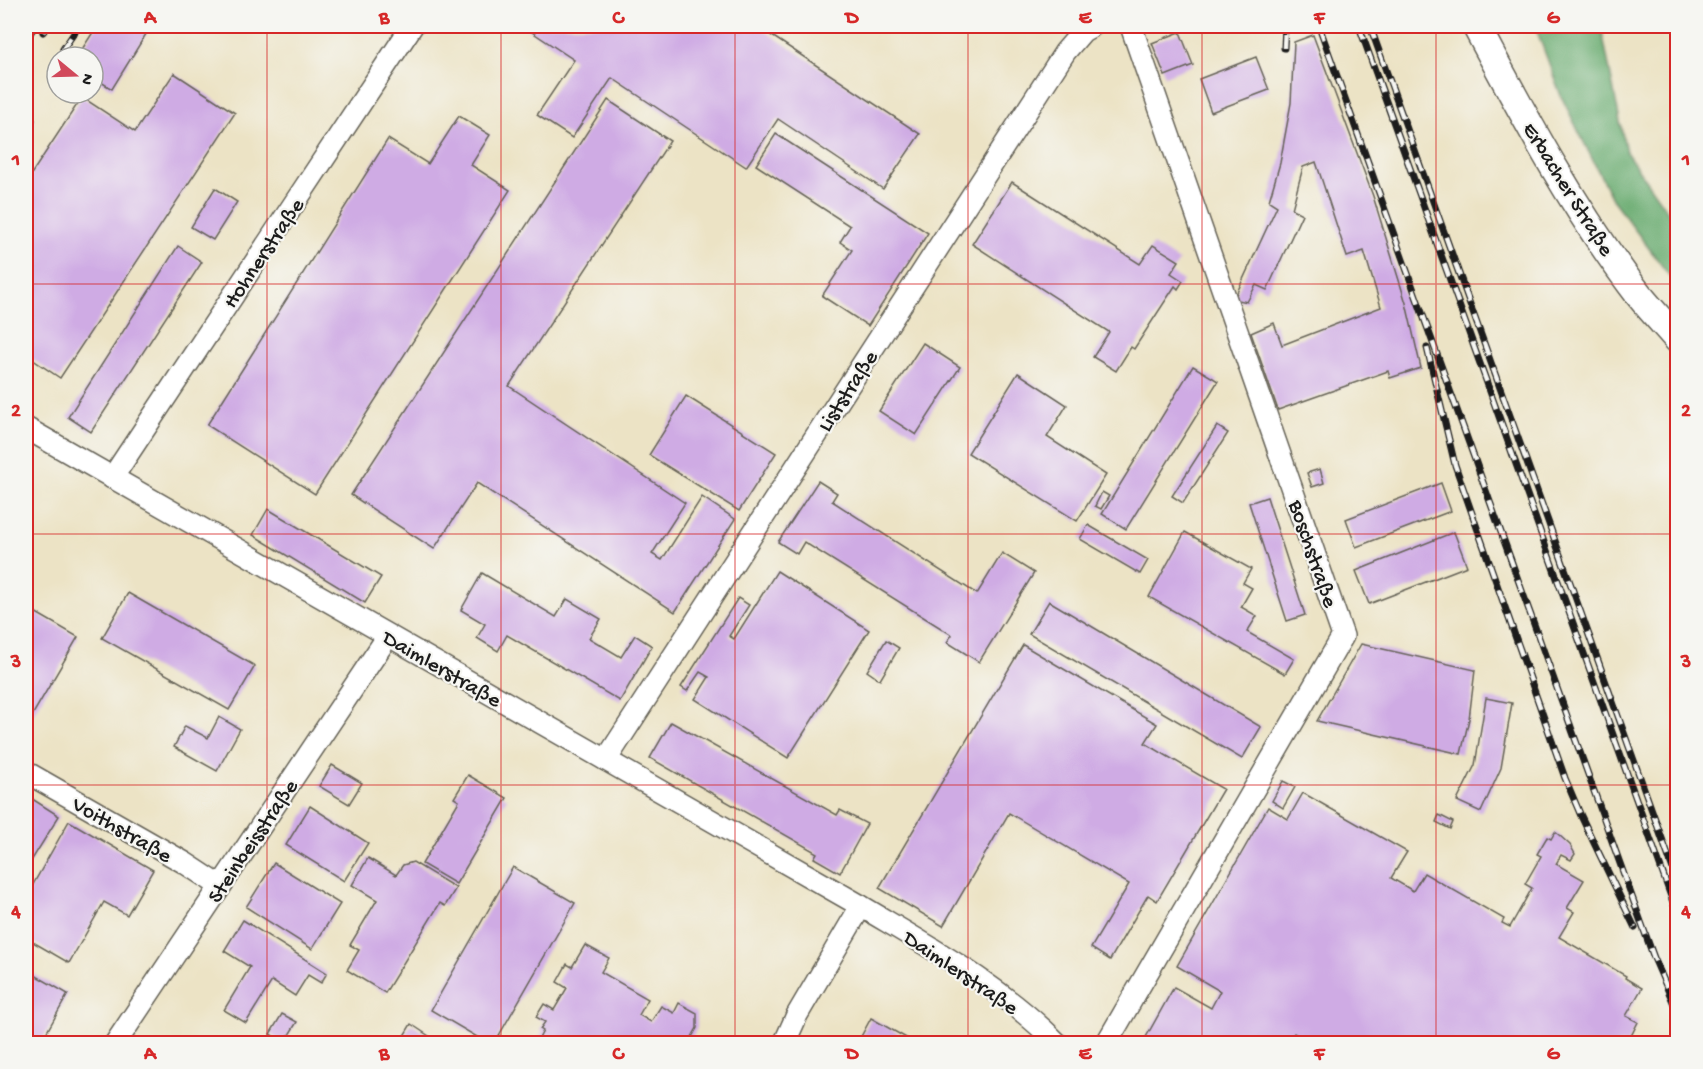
<svg xmlns="http://www.w3.org/2000/svg" width="1703" height="1069" font-family="'Gochi Hand',sans-serif">
<style>
.forest{fill:#6aac71;stroke:#436446;stroke-width:1.5}
.building{fill:#cfabe4}
.lines{fill:none;stroke-linecap:round;stroke-linejoin:round}
.minor-casing{stroke:#656257;stroke-width:24}
.major-casing{stroke:#656257;stroke-width:30}
.minor{stroke:#fff;stroke-width:21}
.major{stroke:#fff;stroke-width:27}
.rail-casing{stroke:#1c1c1c;stroke-width:7}
.rail{stroke:#f6f6f2;stroke-width:4.5;stroke-dasharray:14;stroke-linecap:butt}
.grid{fill:none;stroke:#d62828;stroke-width:1.5;stroke-opacity:0.55}
.labels{text-anchor:middle;stroke-width:4.5;stroke-linejoin:round;paint-order:stroke}
.street-label{font-size:22px;fill:#1c1c1c;stroke:#f6f6f2}
.neatline{fill:none;stroke:#d62828;stroke-width:2}
.grid-label{font-size:20px;text-anchor:middle;font-weight:bold;fill:#d62828}
</style>
<rect width="100%" height="100%" fill="#f6f6f2"/>
<filter id="ink" filterUnits="userSpaceOnUse"><feTurbulence type="fractalNoise" baseFrequency=".0167" numOctaves="2"/><feDisplacementMap in="SourceGraphic" scale="12" xChannelSelector="R" yChannelSelector="G"/><feConvolveMatrix kernelMatrix="1 2 1 2 8 2 1 2 1" color-interpolation-filters="sRGB"/></filter>
<filter id="wash" filterUnits="userSpaceOnUse"><feTurbulence type="fractalNoise" baseFrequency=".008" numOctaves="4" result="noise"/><feDisplacementMap in="SourceGraphic" scale="24" xChannelSelector="R" yChannelSelector="G"/><feGaussianBlur stdDeviation="1.35" result="paint"/><feColorMatrix in="noise" values="0 0 0 0 0 0 0 0 0 0 0 0 0 0 0 0 0 1.4 0 .05"/><feComposite in="paint" operator="in"/></filter>
<g filter="url(#wash)">
<rect width="100%" height="100%" fill="#ece3c5"/>
<path class="forest" d="M 1535,26 L 1601,26 L 1626,152 L 1677,225 L 1677,286 L 1612,199 L 1561,96 Z"/>
<g id="blocks">
<g class="building">
<path d="M 97,26 L 151,26 L 112,89 L 93,77 L 93,57 L 77,57 Z"/>
<path d="M 523,26 L 766,26 L 763,30 L 920,134 L 883,189 L 778,119 L 746,167 L 612,78 L 572,138 L 537,115 L 574,60 Z"/>
<path d="M 1180,32 L 1193,65 L 1165,76 L 1152,43 Z"/>
<path d="M 1313,35 L 1373,196 L 1406,303 L 1421,368 L 1390,378 L 1388,371 L 1278,410 L 1251,333 L 1274,323 L 1282,345 L 1381,307 L 1364,251 L 1347,257 L 1316,162 L 1303,167 L 1292,209 L 1302,214 L 1267,290 L 1256,285 L 1247,302 L 1234,299 L 1277,206 L 1269,201 L 1280,163 L 1291,103 L 1294,42 Z"/>
<path d="M 1256,57 L 1269,90 L 1211,112 L 1199,79 Z"/>
<path d="M 174,73 L 235,113 L 60,378 L 26,355 L 26,182 L 82,97 L 135,132 Z"/>
<path d="M 608,100 L 670,141 L 509,386 L 685,503 L 652,554 L 662,560 L 702,497 L 735,519 L 675,612 L 477,483 L 434,549 L 351,495 Z"/>
<path d="M 26,114 L 35,120 L 26,135 Z"/>
<path d="M 459,116 L 490,135 L 471,165 L 510,190 L 315,494 L 207,425 L 388,139 L 428,164 Z"/>
<path d="M 776,134 L 928,233 L 868,326 L 822,296 L 852,250 L 840,242 L 850,226 L 756,165 Z"/>
<path d="M 1012,182 L 1140,264 L 1153,245 L 1179,261 L 1171,273 L 1183,281 L 1178,289 L 1175,286 L 1134,349 L 1131,347 L 1116,371 L 1093,357 L 1109,332 L 972,244 Z"/>
<path d="M 215,188 L 237,202 L 213,240 L 191,227 Z"/>
<path d="M 178,246 L 202,262 L 91,432 L 68,417 Z"/>
<path d="M 923,343 L 960,367 L 916,435 L 879,411 Z"/>
<path d="M 1193,366 L 1218,381 L 1126,529 L 1102,514 Z"/>
<path d="M 1018,373 L 1067,405 L 1047,437 L 1106,475 L 1077,521 L 968,453 Z"/>
<path d="M 686,396 L 776,453 L 739,511 L 649,455 Z"/>
<path d="M 1217,426 L 1228,433 L 1183,503 L 1172,496 Z"/>
<path d="M 1320,469 L 1324,483 L 1312,487 L 1307,473 Z"/>
<path d="M 818,481 L 837,493 L 832,501 L 977,594 L 1002,553 L 1034,573 L 979,662 L 947,642 L 952,635 L 804,542 L 797,554 L 778,542 Z"/>
<path d="M 1441,483 L 1451,511 L 1356,547 L 1346,519 Z"/>
<path d="M 1102,492 L 1109,496 L 1101,509 L 1095,506 Z"/>
<path d="M 1267,497 L 1305,615 L 1287,621 L 1249,503 Z"/>
<path d="M 268,509 L 381,577 L 365,603 L 253,535 Z"/>
<path d="M 1088,525 L 1148,560 L 1140,574 L 1080,539 Z"/>
<path d="M 1185,532 L 1251,569 L 1243,583 L 1252,588 L 1241,607 L 1257,616 L 1247,632 L 1294,659 L 1285,674 L 1149,597 Z"/>
<path d="M 1454,532 L 1467,566 L 1369,604 L 1356,571 Z"/>
<path d="M 777,571 L 869,630 L 788,758 L 695,699 L 709,677 L 700,672 L 687,691 L 681,687 L 738,598 L 749,605 L 729,636 L 734,639 Z"/>
<path d="M 482,573 L 556,617 L 567,599 L 601,619 L 589,638 L 621,657 L 635,635 L 652,646 L 620,701 L 507,635 L 498,651 L 477,638 L 485,624 L 461,610 Z"/>
<path d="M 128,593 L 255,666 L 229,710 L 102,638 Z"/>
<path d="M 1049,601 L 1261,727 L 1242,759 L 1029,634 Z"/>
<path d="M 26,607 L 78,637 L 26,726 Z"/>
<path d="M 886,640 L 899,648 L 880,680 L 867,671 Z"/>
<path d="M 1361,644 L 1475,670 L 1469,719 L 1461,754 L 1317,721 Z"/>
<path d="M 1023,645 L 1157,724 L 1145,743 L 1223,789 L 1157,901 L 1148,895 L 1110,960 L 1091,948 L 1129,884 L 1009,813 L 943,926 L 879,888 Z"/>
<path d="M 1486,698 L 1512,703 L 1501,768 L 1481,812 L 1457,801 L 1475,765 Z"/>
<path d="M 219,717 L 240,729 L 217,771 L 174,747 L 185,726 L 208,738 Z"/>
<path d="M 671,722 L 837,815 L 840,810 L 867,824 L 840,873 L 814,858 L 817,853 L 650,758 Z"/>
<path d="M 332,765 L 362,783 L 349,804 L 319,786 Z"/>
<path d="M 468,775 L 507,798 L 456,884 L 422,864 L 459,801 L 454,798 Z"/>
<path d="M 1283,781 L 1295,787 L 1283,808 L 1272,801 Z"/>
<path d="M 1303,793 L 1407,852 L 1391,878 L 1413,891 L 1424,873 L 1504,919 L 1502,923 L 1510,927 L 1532,888 L 1525,884 L 1541,856 L 1537,854 L 1547,837 L 1551,839 L 1555,832 L 1559,835 L 1570,845 L 1575,854 L 1571,860 L 1561,855 L 1556,864 L 1584,880 L 1567,908 L 1574,912 L 1559,937 L 1626,976 L 1625,978 L 1642,988 L 1626,1016 L 1638,1022 L 1627,1044 L 1312,1044 L 1294,1033 L 1288,1044 L 1153,1044 L 1145,1039 L 1174,987 L 1211,1008 L 1220,991 L 1177,966 L 1268,807 L 1288,819 Z"/>
<path d="M 26,795 L 59,816 L 28,866 L 26,865 Z"/>
<path d="M 310,806 L 368,843 L 344,881 L 286,845 Z"/>
<path d="M 1439,815 L 1453,822 L 1450,829 L 1436,822 Z"/>
<path d="M 69,821 L 153,870 L 127,915 L 104,902 L 69,963 L 26,938 L 26,897 Z"/>
<path d="M 368,858 L 396,875 L 403,865 L 413,862 L 456,888 L 445,906 L 440,903 L 385,993 L 347,970 L 359,950 L 350,945 L 377,900 L 352,885 Z"/>
<path d="M 274,863 L 340,904 L 312,949 L 246,907 Z"/>
<path d="M 513,867 L 575,903 L 494,1044 L 489,1044 L 431,1010 Z"/>
<path d="M 243,920 L 327,973 L 321,983 L 308,975 L 295,996 L 272,981 L 246,1023 L 224,1010 L 250,967 L 224,951 Z"/>
<path d="M 585,945 L 609,958 L 601,972 L 648,999 L 639,1015 L 651,1022 L 661,1006 L 674,1013 L 679,1003 L 697,1013 L 697,1028 L 688,1044 L 584,1044 L 581,1042 L 581,1044 L 536,1044 L 543,1031 L 540,1029 L 545,1022 L 536,1017 L 544,1004 L 554,1010 L 567,988 L 557,982 L 567,964 L 572,967 Z"/>
<path d="M 26,970 L 68,994 L 40,1044 L 26,1044 Z"/>
<path d="M 282,1014 L 297,1022 L 284,1043 L 270,1034 Z"/>
<path d="M 871,1018 L 917,1044 L 857,1044 Z"/>
<path d="M 411,1024 L 441,1044 L 399,1044 Z"/>
</g>
</g>
</g>
<g filter="url(#ink)">
<use href="#blocks" fill-opacity="0" stroke="#656257" stroke-width="1.5"/>
<g class="lines">
<defs>
<g id="minor">
<path d="M 26,428 L 861,906 C 931,948 1001,986 1058,1044"/>
<path d="M 112,478 L 412,26"/>
<path d="M 606,760 L 1065,52 L 1083,31 L 1092,26"/>
<path d="M 26,772 L 185,863 L 220,886"/>
<path d="M 115,1044 L 388,636"/>
<path d="M 784,1044 L 797,1015 L 861,906"/>
<path d="M 1106,1044 L 1343,636 L 1131,26"/>
</g>
<path id="major" d="M 1476,26 C 1525,118 1575,212 1639,295 C 1651,310 1665,325 1678,340"/>
</defs>
<use href="#minor" class="minor-casing"/>
<use href="#major" class="major-casing"/>
<use href="#minor" class="minor"/>
<use href="#major" class="major"/>
<defs>
<g id="rail">
<path d="M 1319,26 L 1654,958 L 1678,1013"/>
<path d="M 1359,26 L 1678,916"/>
<path d="M 1370,26 L 1678,883"/>
<path d="M 43,32 L 48,26"/>
<path d="M 26,39 L 35,26"/>
<path d="M 1284,48 L 1285,26"/>
<path d="M 63,49 L 79,26"/>
<path d="M 1427,348 L 1455,465 L 1565,778 L 1581,816 L 1635,928"/>
</g>
</defs>
<use href="#rail" class="rail-casing"/>
<use href="#rail" class="rail"/>
</g>
</g>
<path class="grid" d="M 267,26 L 267,1044M 501,26 L 501,1044M 735,26 L 735,1044M 968,26 L 968,1044M 1202,26 L 1202,1044M 1436,26 L 1436,1044M 26,284 L 1678,284M 26,534 L 1678,534M 26,785 L 1678,785"/>
<g class="labels">
<g class="street-label">
<text transform="translate(1570 188) rotate(58)" y="8">Erbacher Straße</text>
<text transform="translate(262 252) rotate(-56)" y="8">Hohnerstraße</text>
<text transform="translate(846 390) rotate(-57)" y="8">Liststraße</text>
<text transform="translate(1315 553) rotate(71)" y="8">Boschstraße</text>
<text transform="translate(443 667) rotate(30)" y="8">Daimlerstraße</text>
<text transform="translate(123 828) rotate(30)" y="8">Voithstraße</text>
<text transform="translate(251 840) rotate(-56)" y="8">Steinbeisstraße</text>
<text transform="translate(962 971) rotate(34)" y="8">Daimlerstraße</text>
</g>
</g>
<rect width="1703" height="1069" fill="none" stroke="#f6f6f2" stroke-width="66"/>
<g transform="translate(75 75) rotate(109)"><circle r="28" fill="#f6f6f2" stroke="#9f9f9c" stroke-width="1.5"/>
<path d="M0-4.5L10 22L0 15L-10 22Z" fill="#d1495b"/>
<text y="-9" font-size="16" font-weight="bold" text-anchor="middle" fill="#1c1c1c">N</text>
</g>
<rect x="33" y="33" width="1637" height="1003" class="neatline"/>
<g class="grid-label">
<text x="150" y="23">A</text>
<text x="384" y="23">B</text>
<text x="618" y="23">C</text>
<text x="852" y="23">D</text>
<text x="1085" y="23">E</text>
<text x="1319" y="23">F</text>
<text x="1553" y="23">G</text>
<text x="16" y="165">1</text>
<text x="1686" y="165">1</text>
<text x="16" y="416">2</text>
<text x="1686" y="416">2</text>
<text x="16" y="667">3</text>
<text x="1686" y="667">3</text>
<text x="16" y="917">4</text>
<text x="1686" y="917">4</text>
<text x="150" y="1059">A</text>
<text x="384" y="1059">B</text>
<text x="618" y="1059">C</text>
<text x="852" y="1059">D</text>
<text x="1085" y="1059">E</text>
<text x="1319" y="1059">F</text>
<text x="1553" y="1059">G</text>
</g>
</svg>
